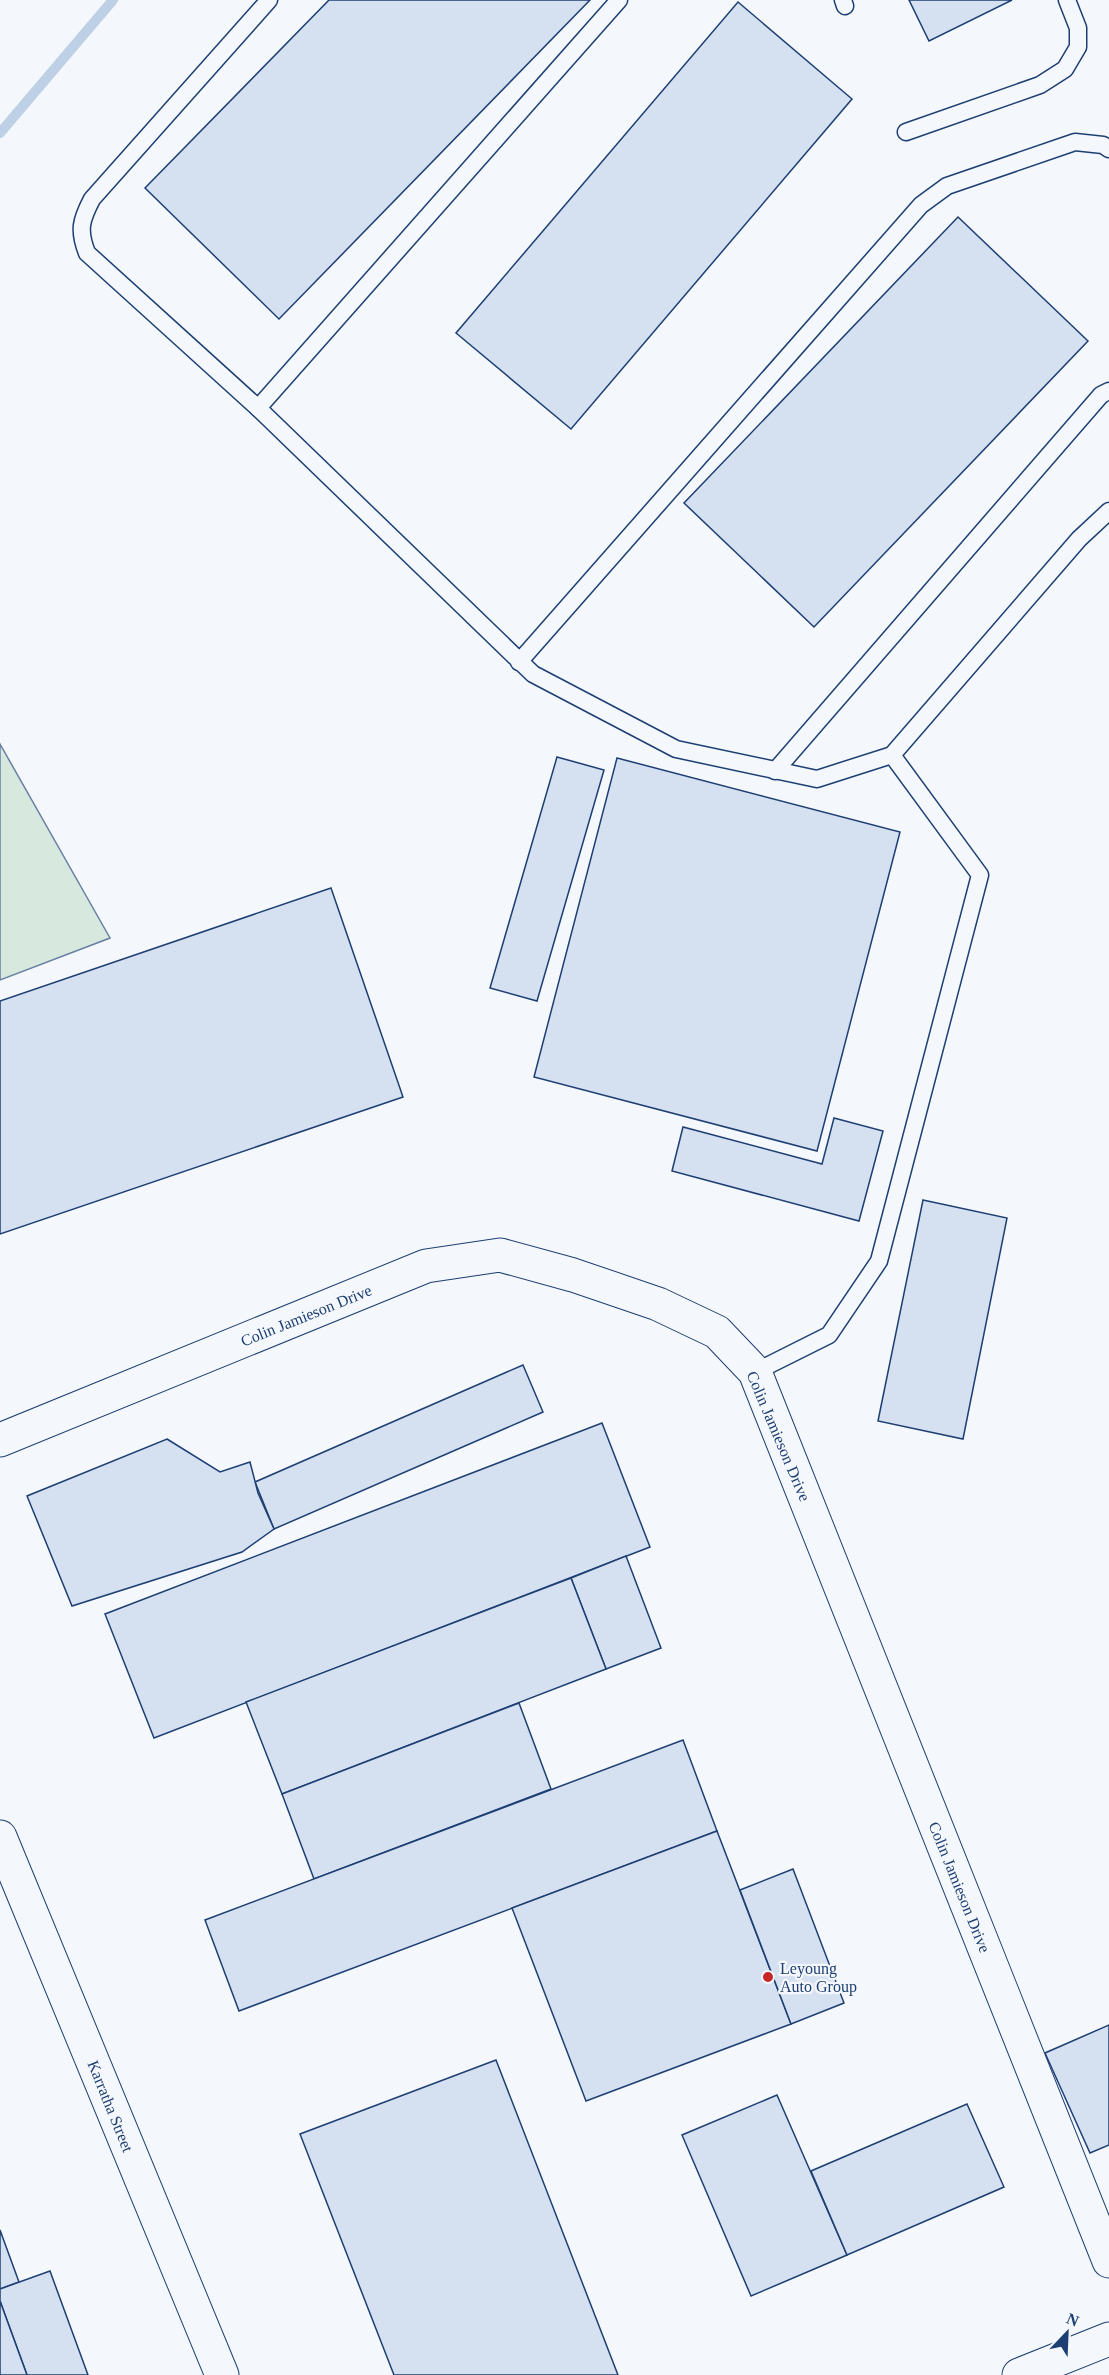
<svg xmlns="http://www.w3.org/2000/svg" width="1109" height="2375" font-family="'Times New Roman',serif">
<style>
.green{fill:#d7e8df;stroke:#687fa3;stroke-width:1.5}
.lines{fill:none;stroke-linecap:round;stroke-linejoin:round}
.stream{stroke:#bed0e5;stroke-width:10}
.building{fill:#d5e0f0;stroke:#1d3f73;stroke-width:1.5}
.service-casing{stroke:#1d3f73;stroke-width:19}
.minor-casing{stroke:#1d3f73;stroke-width:35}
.secondary-casing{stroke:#1d3f73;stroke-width:35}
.service{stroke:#f4f7fb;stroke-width:16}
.minor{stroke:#f4f7fb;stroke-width:33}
.secondary{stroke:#f4f7fb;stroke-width:33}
.poi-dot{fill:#c62828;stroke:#f4f7fb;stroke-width:2}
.labels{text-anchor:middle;stroke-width:4.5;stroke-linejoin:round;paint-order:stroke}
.street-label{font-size:16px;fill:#1d3f73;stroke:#f4f7fb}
.poi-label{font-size:16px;fill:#1d3f73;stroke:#f4f7fb;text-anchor:start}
</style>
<rect width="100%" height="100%" fill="#f4f7fb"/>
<path class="green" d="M 0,744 L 110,938 L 0,980 Z"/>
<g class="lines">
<path class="stream" d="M 0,133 L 113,0"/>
</g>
<g class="building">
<path d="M 329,0 L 590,0 L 279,319 L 145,188 Z"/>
<path d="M 909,0 L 1012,0 L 929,41 Z"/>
<path d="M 738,2 L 852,99 L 571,429 L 456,333 Z"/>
<path d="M 958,217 L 1088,341 L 814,627 L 684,503 Z"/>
<path d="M 557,757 L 604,770 L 537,1001 L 490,988 Z"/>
<path d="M 617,758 L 900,832 L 817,1151 L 534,1077 Z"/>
<path d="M 331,888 L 403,1097 L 0,1234 L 0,1001 Z"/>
<path d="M 834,1118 L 883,1131 L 859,1221 L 672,1171 L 683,1127 L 822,1164 Z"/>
<path d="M 923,1200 L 1007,1218 L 963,1439 L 878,1421 Z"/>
<path d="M 523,1365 L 543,1412 L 274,1529 L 255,1482 Z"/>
<path d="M 602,1423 L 650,1547 L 154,1738 L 105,1614 Z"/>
<path d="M 167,1439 L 220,1472 L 250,1462 L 258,1493 L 274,1529 L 242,1552 L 72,1606 L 27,1496 Z"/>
<path d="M 626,1556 L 661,1648 L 606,1669 L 571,1578 Z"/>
<path d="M 571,1578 L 606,1669 L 282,1794 L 246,1702 Z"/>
<path d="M 519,1703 L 551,1789 L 314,1879 L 282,1794 Z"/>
<path d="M 683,1740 L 717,1831 L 239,2011 L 205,1920 Z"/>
<path d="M 717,1831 L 791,2024 L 586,2101 L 512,1908 Z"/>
<path d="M 793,1869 L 844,2003 L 791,2024 L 740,1890 Z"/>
<path d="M 1109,2025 L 1109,2145 L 1090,2153 L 1045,2053 Z"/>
<path d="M 496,2060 L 618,2375 L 394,2375 L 300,2134 Z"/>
<path d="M 777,2095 L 847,2255 L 751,2296 L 682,2135 Z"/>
<path d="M 967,2104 L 1004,2187 L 847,2255 L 811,2171 Z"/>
<path d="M 0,2230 L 19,2282 L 0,2289 Z"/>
<path d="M 50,2271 L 88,2375 L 27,2375 L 0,2301 L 0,2289 Z"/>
<path d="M 0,2301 L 27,2375 L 0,2375 Z"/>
</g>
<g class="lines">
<defs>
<g id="service">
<path d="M 269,0 L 92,199 C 81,220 78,230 87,253 L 258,408 L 619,0"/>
<path d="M 843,0 L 845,6"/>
<path d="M 906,132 L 1040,85 L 1065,69 L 1078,47 L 1078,28 L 1067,0"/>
<path d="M 258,408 L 533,674 L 676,749 L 817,779 L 892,755 L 1079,539 L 1109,511"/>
<path d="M 519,662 L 921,205 L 947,186 L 1075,142 L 1103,145 L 1109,149"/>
<path d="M 775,771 L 1101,395 L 1109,391"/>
<path d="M 755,1372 L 829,1335 L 879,1261 L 980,875 L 892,755"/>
</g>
<g id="minor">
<path d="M 0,1440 L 426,1266 L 500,1255 L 573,1275 L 658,1304 L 717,1332 L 755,1372 L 1109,2261"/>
<path d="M 0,1837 L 222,2375"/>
</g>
<path id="secondary" d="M 1019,2375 L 1109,2339"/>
</defs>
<use href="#service" class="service-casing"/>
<use href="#minor" class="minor-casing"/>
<use href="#secondary" class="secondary-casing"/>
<use href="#service" class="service"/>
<use href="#minor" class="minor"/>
<use href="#secondary" class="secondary"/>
</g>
<circle class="poi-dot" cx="768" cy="1977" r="6"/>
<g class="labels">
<g class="street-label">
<text transform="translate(306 1315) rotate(-22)" y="6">Colin Jamieson Drive</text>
<text transform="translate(779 1436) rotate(67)" y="6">Colin Jamieson Drive</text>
<text transform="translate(960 1887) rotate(68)" y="6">Colin Jamieson Drive</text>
<text transform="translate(111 2106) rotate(68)" y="6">Karratha Street</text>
</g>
<g class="poi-label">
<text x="780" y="1974">Leyoung<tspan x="780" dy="18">Auto Group</tspan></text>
</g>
</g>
<g transform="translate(1067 2333) rotate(23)" stroke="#f4f7fb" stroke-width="4.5" paint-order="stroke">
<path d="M0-4.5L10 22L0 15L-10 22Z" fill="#1d3f73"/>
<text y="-9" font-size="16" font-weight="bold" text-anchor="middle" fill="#1d3f73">N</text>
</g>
</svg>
